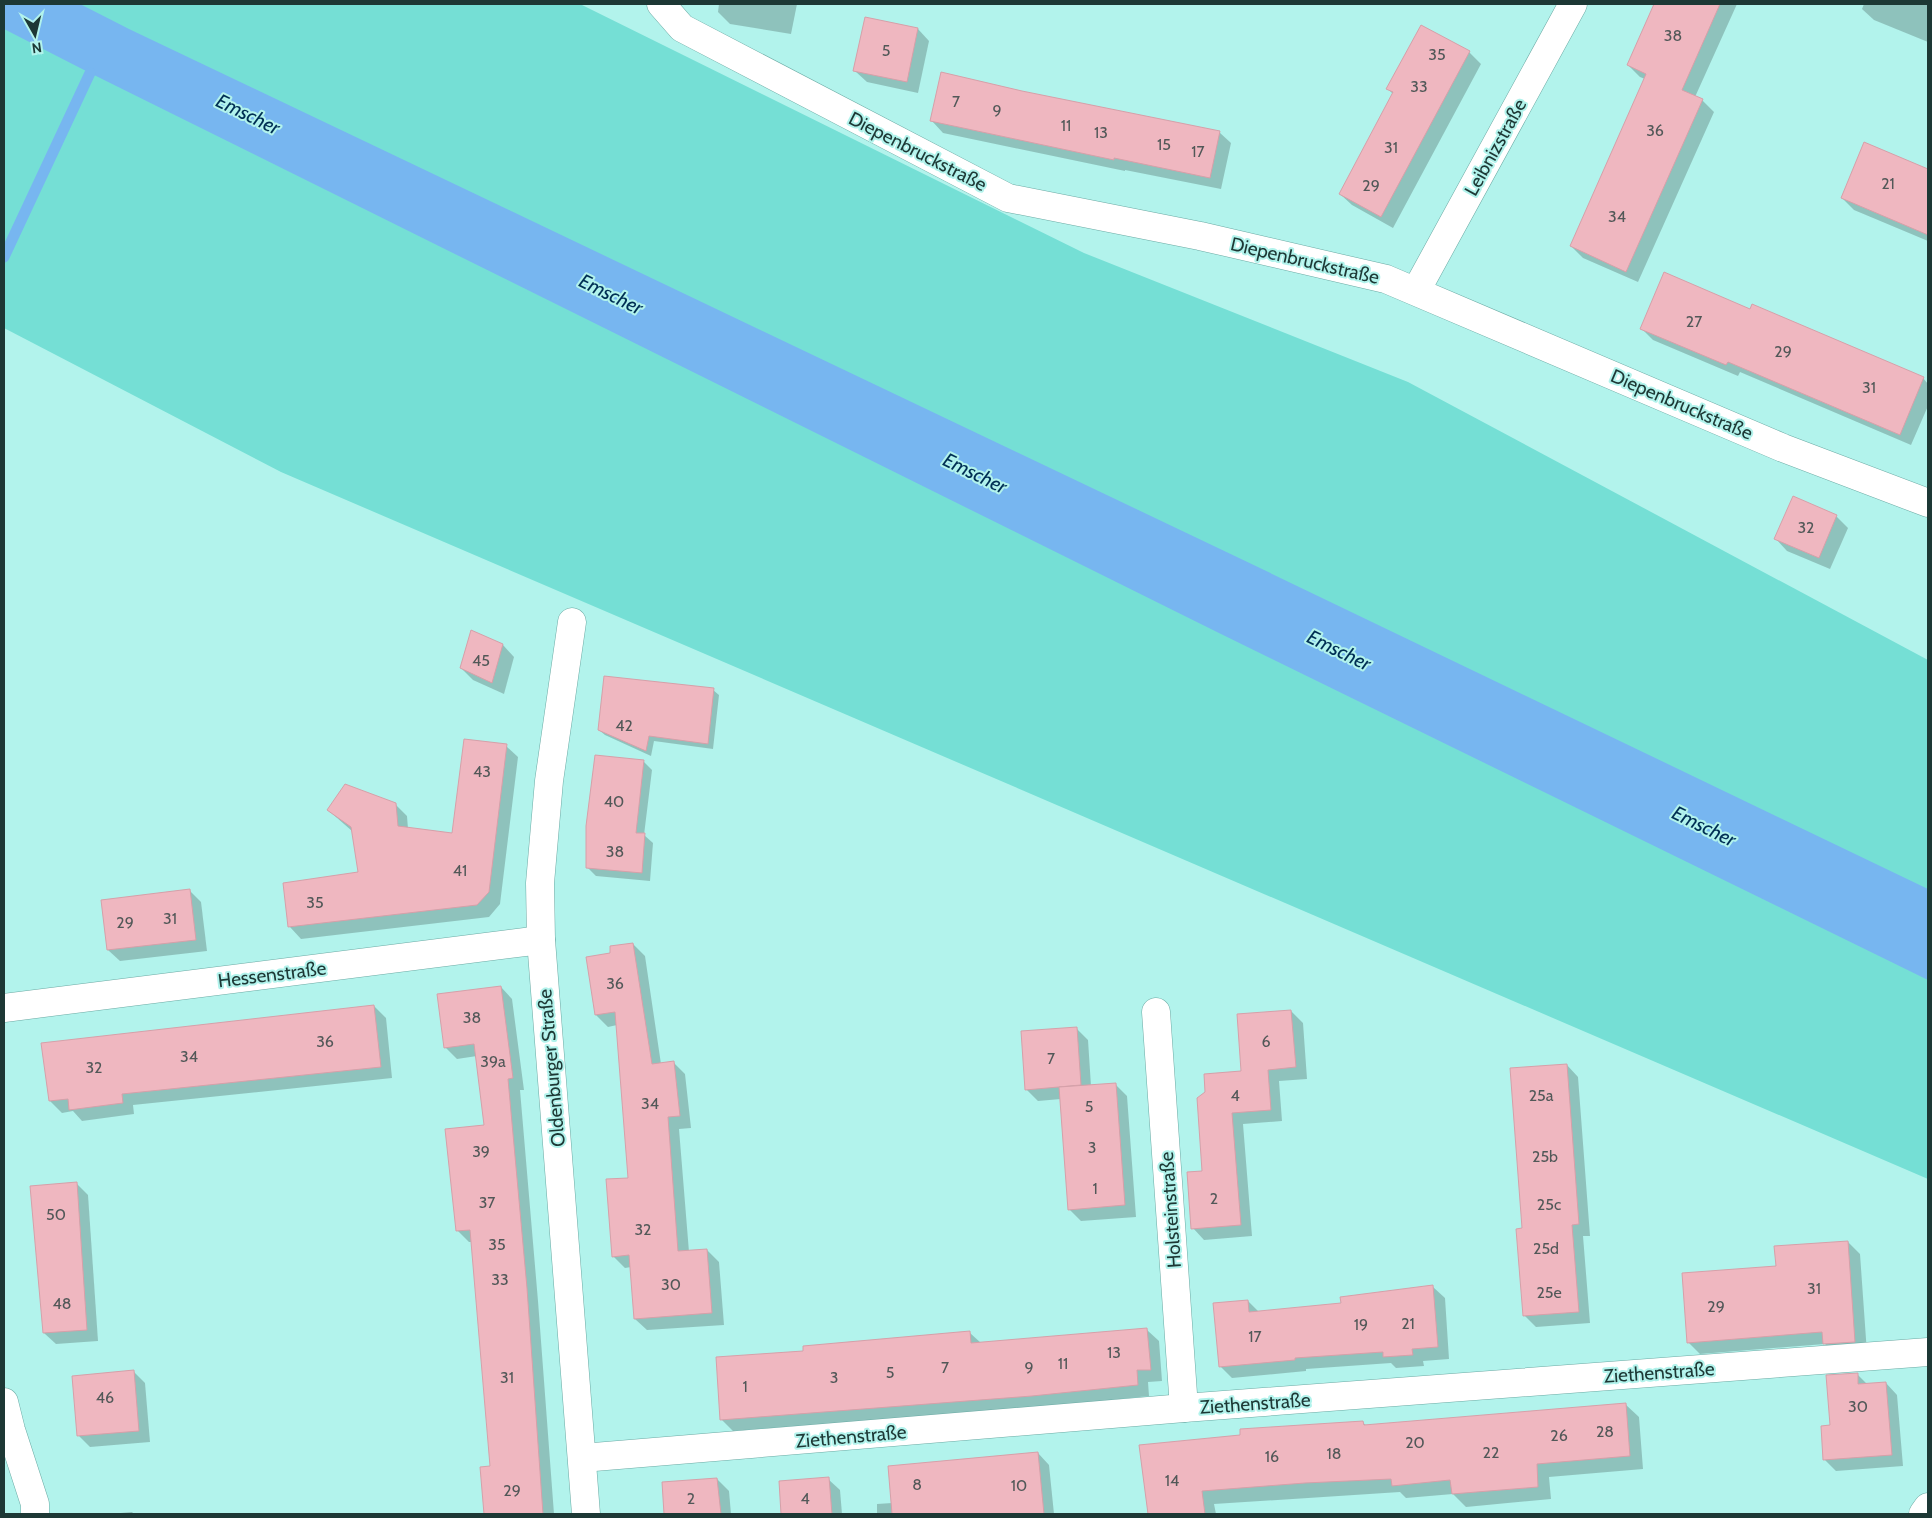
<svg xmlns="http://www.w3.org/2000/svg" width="1932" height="1518" font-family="Cabin,sans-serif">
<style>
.green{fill:#75dfd5}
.water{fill:#77b6f0}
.shadow{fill:#0003}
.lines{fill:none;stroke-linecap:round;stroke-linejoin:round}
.stream{stroke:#77b6f0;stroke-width:11}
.building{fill:#efb7c0;stroke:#d6a0a9}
.minor-casing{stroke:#6baaa4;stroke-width:29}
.minor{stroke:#fff;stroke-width:28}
.labels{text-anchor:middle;stroke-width:4;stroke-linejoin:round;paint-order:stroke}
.number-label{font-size:16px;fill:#525858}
.street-label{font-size:19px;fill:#1d3835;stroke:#b2f3ec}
.water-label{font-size:20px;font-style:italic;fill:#002f54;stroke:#b2f3ec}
</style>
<rect width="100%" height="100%" fill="#b2f3ec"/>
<path class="green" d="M 4,4 L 580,4 L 1084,253 L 1408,382 L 1928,660 L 1928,1179 L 281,472 L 4,328 Z"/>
<path class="water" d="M 4,4 L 80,4 L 129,29 L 1239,558 L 1928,889 L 1928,980 L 1221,634 L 90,73 L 4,29 Z"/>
<g class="shadow">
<path d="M 719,4 L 797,4 L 791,34 L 730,24 L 718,12 Z"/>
<path d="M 1655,4 L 1737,4 L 1695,97 L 1702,100 L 1714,112 L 1638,282 L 1583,258 L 1571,246 L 1645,79 L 1640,77 L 1628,65 Z"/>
<path d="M 1864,4 L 1928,4 L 1928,42 L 1874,20 L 1862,9 Z"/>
<path d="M 1422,26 L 1469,52 L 1481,64 L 1393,228 L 1352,205 L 1340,194 L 1393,94 L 1388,89 Z"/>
<path d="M 918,29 L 929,41 L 918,93 L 867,82 L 855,71 Z"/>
<path d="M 1022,93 L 1219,132 L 1231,143 L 1221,189 L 1125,170 L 1125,171 L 943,133 L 932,121 Z"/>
<path d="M 1865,143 L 1928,170 L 1928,241 L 1854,210 L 1842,198 Z"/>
<path d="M 1750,311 L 1923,378 L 1928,384 L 1928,406 L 1911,445 L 1740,372 L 1738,376 L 1653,340 L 1641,328 Z"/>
<path d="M 1836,516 L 1848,528 L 1830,569 L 1787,551 L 1776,539 Z"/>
<path d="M 503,645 L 514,657 L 504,694 L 473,680 L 461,668 Z"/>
<path d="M 713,690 L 719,695 L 713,749 L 654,741 L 651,756 L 605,735 L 599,730 Z"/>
<path d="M 506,746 L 518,757 L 500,904 L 489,917 L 301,939 L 290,927 L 359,873 L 352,831 L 328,810 L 395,804 L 407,816 L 408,829 L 453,834 Z"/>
<path d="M 596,756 L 644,762 L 652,770 L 644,835 L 653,843 L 650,881 L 596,876 L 587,867 Z"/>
<path d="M 190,891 L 201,902 L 207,951 L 120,961 L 108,950 Z"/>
<path d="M 633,944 L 645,956 L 661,1064 L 673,1062 L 685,1074 L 691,1128 L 679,1129 L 689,1252 L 707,1250 L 719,1262 L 724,1325 L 647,1330 L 635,1319 L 631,1267 L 625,1268 L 613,1256 L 629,1179 L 617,1025 L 608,1027 L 596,1015 L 588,958 L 611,954 Z"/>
<path d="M 501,987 L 512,999 L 524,1090 L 520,1090 L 538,1301 L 554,1514 L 485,1514 L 481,1468 L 491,1467 L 472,1242 L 469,1242 L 457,1230 L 486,1127 L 477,1056 L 457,1059 L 445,1047 Z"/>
<path d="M 374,1006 L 386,1018 L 392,1078 L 133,1105 L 134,1114 L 82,1121 L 73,1111 L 62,1113 L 50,1101 Z"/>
<path d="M 1291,1011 L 1303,1023 L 1307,1079 L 1279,1081 L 1282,1121 L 1243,1124 L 1252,1236 L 1204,1240 L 1193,1228 L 1203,1172 L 1242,1072 Z"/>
<path d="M 1076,1028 L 1088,1040 L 1091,1086 L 1115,1084 L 1127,1096 L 1136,1217 L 1081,1221 L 1069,1209 L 1061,1099 L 1038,1101 L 1026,1089 Z"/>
<path d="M 1567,1065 L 1578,1077 L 1590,1236 L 1583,1236 L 1590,1323 L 1536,1327 L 1524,1315 L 1523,1229 Z"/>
<path d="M 76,1183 L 88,1195 L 98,1341 L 56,1344 L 44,1333 Z"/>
<path d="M 1848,1242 L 1860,1254 L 1867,1353 L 1836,1355 L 1825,1344 L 1700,1354 L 1688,1342 Z"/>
<path d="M 1433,1287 L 1445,1298 L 1449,1359 L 1423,1361 L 1424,1366 L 1396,1368 L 1391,1363 L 1306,1369 L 1306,1371 L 1232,1378 L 1220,1366 L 1248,1301 L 1259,1312 L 1342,1305 Z"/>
<path d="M 1147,1330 L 1159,1341 L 1162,1381 L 1148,1382 L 1149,1396 L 1045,1407 L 733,1431 L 721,1419 L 970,1333 L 981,1343 Z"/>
<path d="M 133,1371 L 145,1383 L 150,1442 L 90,1447 L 79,1436 Z"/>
<path d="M 1857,1374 L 1868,1385 L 1886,1383 L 1897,1395 L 1903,1466 L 1836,1471 L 1825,1460 L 1831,1426 Z"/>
<path d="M 1625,1404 L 1639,1417 L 1643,1469 L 1549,1477 L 1551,1499 L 1466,1507 L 1453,1494 L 1406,1498 L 1400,1492 L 1214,1504 L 1216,1514 L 1149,1514 L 1141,1446 L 1363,1423 L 1367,1426 Z"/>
<path d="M 1038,1453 L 1049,1465 L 1054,1514 L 877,1514 L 877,1504 L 892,1503 Z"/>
<path d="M 717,1479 L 729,1491 L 731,1514 L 665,1514 L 663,1484 Z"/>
<path d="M 828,1479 L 840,1490 L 842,1514 L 782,1514 L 780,1482 Z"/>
<path d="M 132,1512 L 134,1514 L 109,1514 Z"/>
</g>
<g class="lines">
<path class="stream" d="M 4,257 L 90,73"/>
</g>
<g class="building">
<path d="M 1654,4 L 1720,4 L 1682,90 L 1703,99 L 1626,272 L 1570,246 L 1646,74 L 1627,65 Z"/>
<path d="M 865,17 L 918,28 L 907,82 L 853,71 Z"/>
<path d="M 1421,25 L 1470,51 L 1381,217 L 1339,194 L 1393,92 L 1386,89 Z"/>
<path d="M 941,72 L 1022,91 L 1220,131 L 1210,178 L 1114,158 L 1114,160 L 930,121 Z"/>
<path d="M 1864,142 L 1928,169 L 1928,235 L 1841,198 Z"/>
<path d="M 1664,272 L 1750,309 L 1752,304 L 1924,377 L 1900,435 L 1728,362 L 1726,365 L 1640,329 Z"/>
<path d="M 1793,496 L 1837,515 L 1819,558 L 1774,539 Z"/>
<path d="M 471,630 L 503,644 L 492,683 L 460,668 Z"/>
<path d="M 604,676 L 714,688 L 708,744 L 649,736 L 646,751 L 598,730 Z"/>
<path d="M 464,739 L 507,744 L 489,892 L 477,905 L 288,927 L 283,883 L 358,872 L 351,827 L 327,810 L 345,784 L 396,803 L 398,826 L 452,833 Z"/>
<path d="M 595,755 L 644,760 L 636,833 L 645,833 L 642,873 L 586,868 L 586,826 Z"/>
<path d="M 190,889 L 196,940 L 107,950 L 101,900 Z"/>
<path d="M 633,943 L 652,1064 L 674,1061 L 680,1116 L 668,1117 L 678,1251 L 707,1249 L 712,1313 L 634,1319 L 629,1255 L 612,1257 L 606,1179 L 628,1178 L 615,1012 L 595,1015 L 586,957 L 610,953 L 610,946 Z"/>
<path d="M 501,986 L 513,1078 L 508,1079 L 527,1288 L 543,1514 L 484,1514 L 480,1467 L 490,1466 L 470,1230 L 456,1231 L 445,1129 L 484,1125 L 474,1044 L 444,1048 L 437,994 Z"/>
<path d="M 374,1005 L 381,1067 L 122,1094 L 123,1103 L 69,1110 L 68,1099 L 49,1101 L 41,1043 Z"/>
<path d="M 1291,1010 L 1296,1067 L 1268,1070 L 1271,1110 L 1232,1113 L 1241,1225 L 1191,1229 L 1187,1172 L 1202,1171 L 1197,1098 L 1205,1092 L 1204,1074 L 1241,1071 L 1237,1014 Z"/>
<path d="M 1077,1027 L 1081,1085 L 1025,1090 L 1021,1031 Z"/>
<path d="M 1567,1064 L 1579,1224 L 1572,1225 L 1579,1312 L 1523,1316 L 1516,1229 L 1522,1228 L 1510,1068 Z"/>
<path d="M 1116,1083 L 1125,1205 L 1068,1210 L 1059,1087 Z"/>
<path d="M 77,1182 L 87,1330 L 43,1333 L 30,1186 Z"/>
<path d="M 1848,1241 L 1855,1342 L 1823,1344 L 1822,1332 L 1687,1343 L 1682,1273 L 1776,1266 L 1774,1246 Z"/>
<path d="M 1433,1285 L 1438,1347 L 1412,1349 L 1413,1355 L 1383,1357 L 1383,1352 L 1295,1358 L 1295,1360 L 1219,1367 L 1213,1303 L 1248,1300 L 1249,1312 L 1341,1303 L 1340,1297 Z"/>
<path d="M 1147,1328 L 1151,1370 L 1137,1370 L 1138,1385 L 1032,1396 L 720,1420 L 716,1357 L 803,1351 L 803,1346 L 970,1331 L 971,1343 Z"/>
<path d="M 134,1370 L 139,1431 L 77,1436 L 72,1376 Z"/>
<path d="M 1858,1373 L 1858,1384 L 1886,1382 L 1892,1455 L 1823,1460 L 1821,1426 L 1830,1425 L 1826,1375 Z"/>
<path d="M 1626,1403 L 1630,1456 L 1537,1464 L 1538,1487 L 1452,1494 L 1450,1480 L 1392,1486 L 1391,1479 L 1305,1483 L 1202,1491 L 1205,1514 L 1148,1514 L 1139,1445 L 1240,1435 L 1240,1429 L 1363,1421 L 1364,1425 Z"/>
<path d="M 1038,1452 L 1044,1514 L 892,1514 L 888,1466 Z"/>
<path d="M 829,1477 L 832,1514 L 781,1514 L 779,1481 Z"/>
<path d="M 717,1478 L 721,1514 L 664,1514 L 662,1482 Z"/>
</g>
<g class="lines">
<defs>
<g id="minor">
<path d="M 661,4 L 682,28 L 1008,198 L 1200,236 L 1386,279 L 1783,448 L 1928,503"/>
<path d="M 1416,291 L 1573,4"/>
<path d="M 572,622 L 549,781 L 540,883 L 541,940 L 586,1514"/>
<path d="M 4,1008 L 541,940"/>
<path d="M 1156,1012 L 1184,1408"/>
<path d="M 4,1402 L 11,1430 L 35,1504 L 35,1514"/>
<path d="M 582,1458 L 1184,1408 L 1928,1352"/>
<path d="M 1923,1514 L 1928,1507"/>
</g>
</defs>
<use href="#minor" class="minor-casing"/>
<use href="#minor" class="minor"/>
</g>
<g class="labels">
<g class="number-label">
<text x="1673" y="41">38</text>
<text x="886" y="56">5</text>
<text x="1437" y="60">35</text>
<text x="1419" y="92">33</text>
<text x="956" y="107">7</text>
<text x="997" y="116">9</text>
<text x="1066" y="131">11</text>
<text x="1655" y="136">36</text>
<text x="1101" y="138">13</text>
<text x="1164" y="150">15</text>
<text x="1391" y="153">31</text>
<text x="1198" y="157">17</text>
<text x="1888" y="189">21</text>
<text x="1371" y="191">29</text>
<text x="1617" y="222">34</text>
<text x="1694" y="327">27</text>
<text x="1783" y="357">29</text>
<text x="1869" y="393">31</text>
<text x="1806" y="533">32</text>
<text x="481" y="666">45</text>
<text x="624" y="731">42</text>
<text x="482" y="777">43</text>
<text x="614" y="807">40</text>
<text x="615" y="857">38</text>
<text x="460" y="876">41</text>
<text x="315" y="908">35</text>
<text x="170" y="924">31</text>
<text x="125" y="928">29</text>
<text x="615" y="989">36</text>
<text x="472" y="1023">38</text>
<text x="325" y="1047">36</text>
<text x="1266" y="1047">6</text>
<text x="189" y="1062">34</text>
<text x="1051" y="1064">7</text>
<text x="493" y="1067">39a</text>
<text x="94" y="1073">32</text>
<text x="1235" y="1101">4</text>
<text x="1541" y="1101">25a</text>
<text x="650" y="1109">34</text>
<text x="1089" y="1112">5</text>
<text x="1092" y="1153">3</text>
<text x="481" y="1157">39</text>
<text x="1545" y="1162">25b</text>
<text x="1095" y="1194">1</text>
<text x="1214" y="1204">2</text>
<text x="487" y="1208">37</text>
<text x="1549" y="1210">25c</text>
<text x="56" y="1220">50</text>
<text x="643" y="1235">32</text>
<text x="497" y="1250">35</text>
<text x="1546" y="1254">25d</text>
<text x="500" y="1285">33</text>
<text x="671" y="1290">30</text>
<text x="1814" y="1294">31</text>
<text x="1549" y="1298">25e</text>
<text x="62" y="1309">48</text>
<text x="1716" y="1312">29</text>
<text x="1408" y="1329">21</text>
<text x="1361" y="1330">19</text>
<text x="1255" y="1342">17</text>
<text x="1114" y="1358">13</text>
<text x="1063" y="1369">11</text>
<text x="945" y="1373">7</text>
<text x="1029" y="1373">9</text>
<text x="890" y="1378">5</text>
<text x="507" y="1383">31</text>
<text x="834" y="1383">3</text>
<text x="745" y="1392">1</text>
<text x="105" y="1403">46</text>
<text x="1858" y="1412">30</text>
<text x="1605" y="1437">28</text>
<text x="1559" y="1441">26</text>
<text x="1415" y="1448">20</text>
<text x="1491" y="1458">22</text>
<text x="1334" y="1459">18</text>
<text x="1272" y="1462">16</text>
<text x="1172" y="1486">14</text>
<text x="917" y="1490">8</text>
<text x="1019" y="1491">10</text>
<text x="512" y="1496">29</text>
<text x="691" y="1504">2</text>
<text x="805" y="1504">4</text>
</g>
<g class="street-label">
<text transform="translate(1495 147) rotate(-61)" y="7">Leibnizstraße</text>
<text transform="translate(918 151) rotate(27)" y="7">Diepenbruckstraße</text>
<text transform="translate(1305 260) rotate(13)" y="7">Diepenbruckstraße</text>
<text transform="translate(1682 404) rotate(23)" y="7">Diepenbruckstraße</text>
<text transform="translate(272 974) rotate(-7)" y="7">Hessenstraße</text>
<text transform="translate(551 1068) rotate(-95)" y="7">Oldenburger Straße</text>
<text transform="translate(1170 1210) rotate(-94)" y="7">Holsteinstraße</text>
<text transform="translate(1659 1372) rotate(-4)" y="7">Ziethenstraße</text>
<text transform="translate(1255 1403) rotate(-4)" y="7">Ziethenstraße</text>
<text transform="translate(851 1436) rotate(-5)" y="7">Ziethenstraße</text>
</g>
<g class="water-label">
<text transform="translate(248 114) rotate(26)" y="7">Emscher</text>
<text transform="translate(611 294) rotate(26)" y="7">Emscher</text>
<text transform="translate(975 473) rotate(26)" y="7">Emscher</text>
<text transform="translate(1339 650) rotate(26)" y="7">Emscher</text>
<text transform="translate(1704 826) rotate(26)" y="7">Emscher</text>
</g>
</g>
<rect width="1932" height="1518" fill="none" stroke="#1d3835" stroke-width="10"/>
<g transform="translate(35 35) rotate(172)" stroke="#b2f3ec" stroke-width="4" paint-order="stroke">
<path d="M0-4L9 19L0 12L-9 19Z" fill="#1d3835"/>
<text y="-8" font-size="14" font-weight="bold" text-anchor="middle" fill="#1d3835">N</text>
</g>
</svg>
